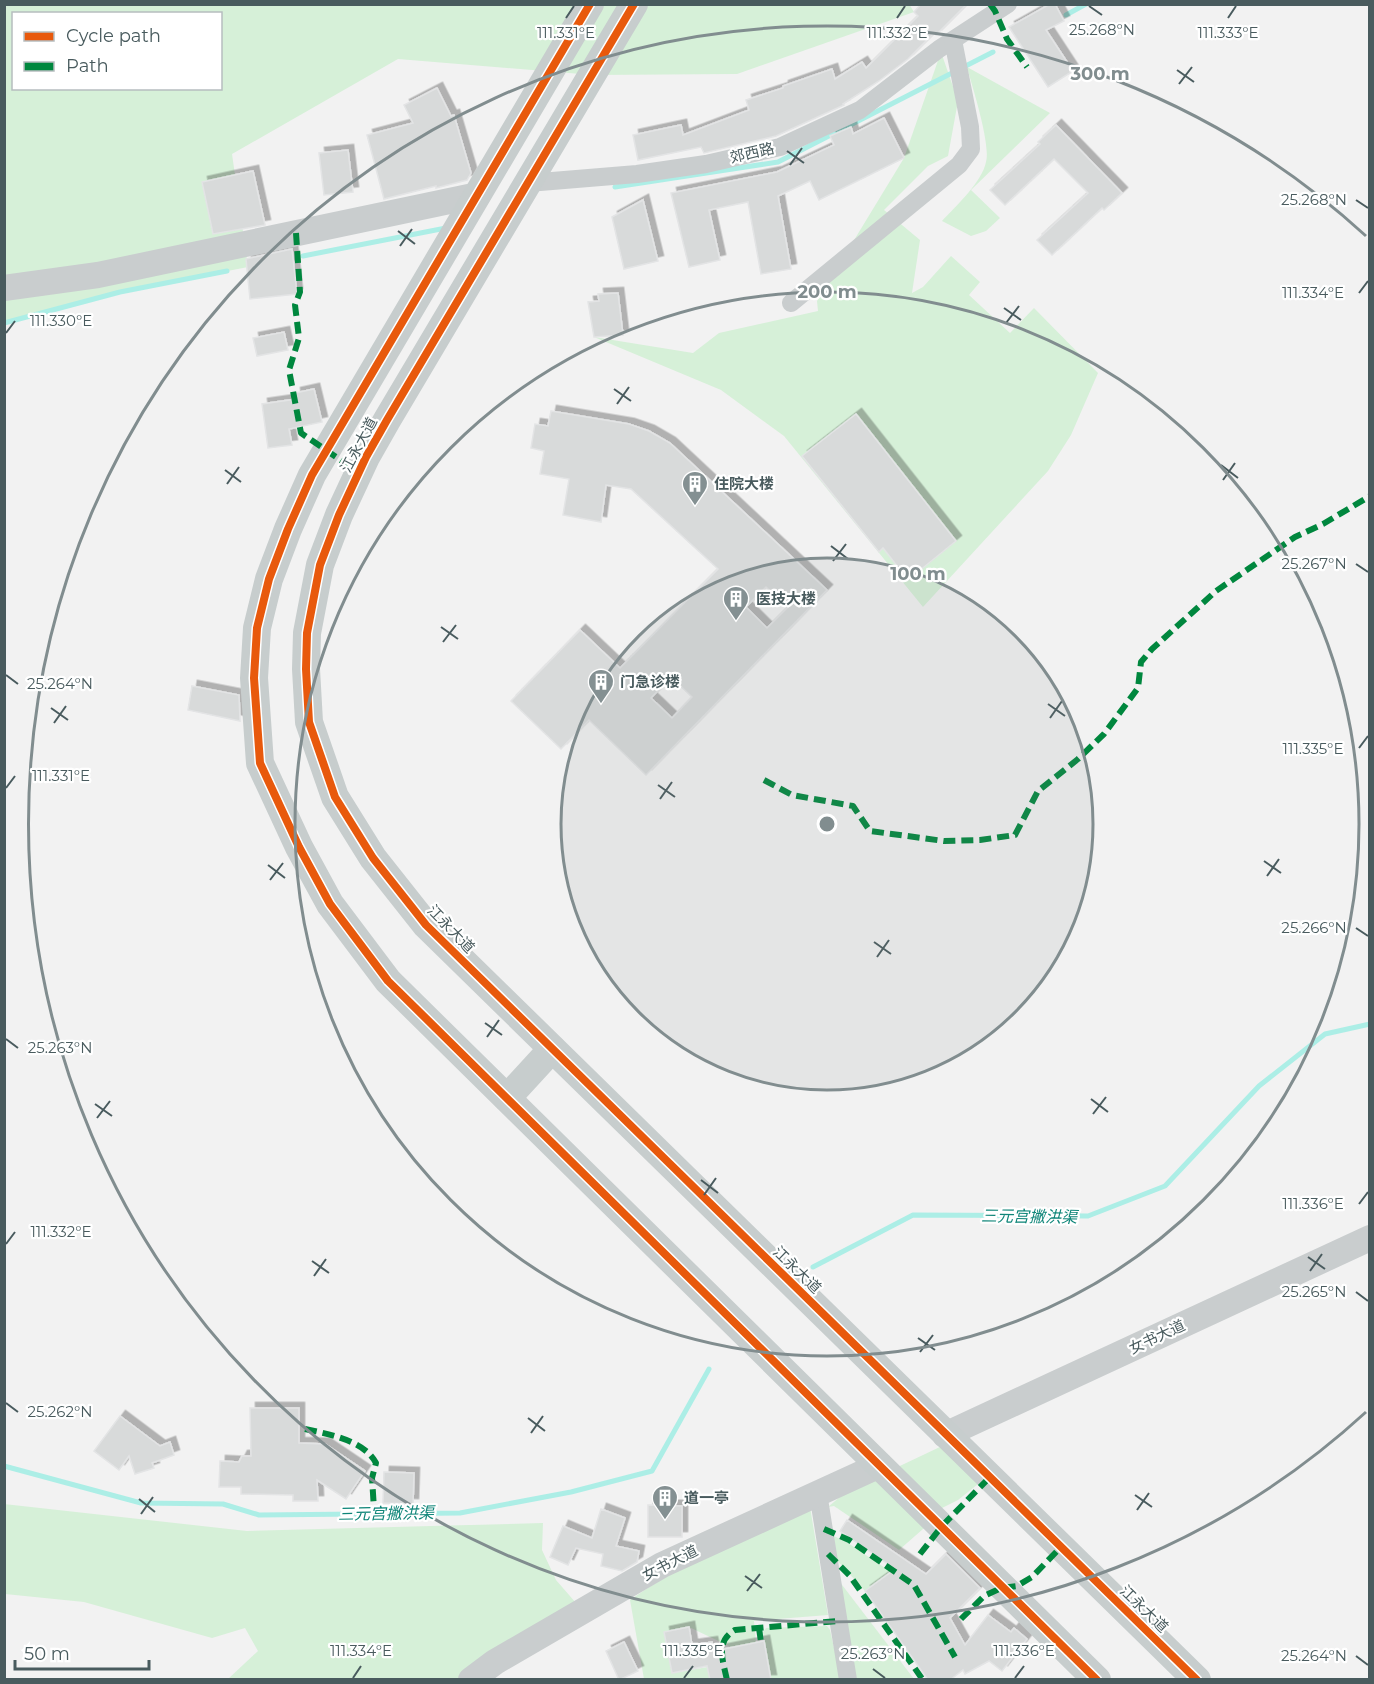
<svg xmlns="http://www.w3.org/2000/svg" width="1374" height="1684" font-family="Montserrat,'Noto Sans SC',sans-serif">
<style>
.green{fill:#d6f0d8;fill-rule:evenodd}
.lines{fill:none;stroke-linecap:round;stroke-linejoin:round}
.stream{stroke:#aceee6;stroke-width:5}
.building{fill:#d8dada;stroke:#e3e4e5;stroke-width:1.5;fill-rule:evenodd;filter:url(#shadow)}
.street{stroke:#c9cdce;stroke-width:18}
.secondary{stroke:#c9cdce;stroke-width:26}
.primary{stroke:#c7cdcd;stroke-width:28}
.quiet{stroke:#00873e;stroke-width:6;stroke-dasharray:12 6;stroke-linecap:butt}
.cycleway-casing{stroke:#fff;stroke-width:11}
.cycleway{stroke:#e8590c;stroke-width:8}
.ticks{fill:none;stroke:#495b5e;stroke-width:2}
.ring{fill:none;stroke:#818d8f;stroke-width:3}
.labels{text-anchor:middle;stroke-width:4.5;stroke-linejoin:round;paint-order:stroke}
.street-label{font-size:15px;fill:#495b5e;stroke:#fff}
.poi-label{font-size:15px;font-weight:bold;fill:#495b5e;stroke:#fff;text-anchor:start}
.water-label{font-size:16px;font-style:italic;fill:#0e8578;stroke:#fff}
.ticks-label{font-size:15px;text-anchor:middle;fill:#495b5e;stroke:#fff;stroke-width:4.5;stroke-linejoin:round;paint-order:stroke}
.centre{fill:#818d8f;stroke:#fff;stroke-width:3}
.ring-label{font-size:18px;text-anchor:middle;font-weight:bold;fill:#818d8f;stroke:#fff;stroke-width:4.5;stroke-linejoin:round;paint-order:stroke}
</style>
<defs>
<filter id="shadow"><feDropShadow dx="5.5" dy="-5.5" stdDeviation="0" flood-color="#0004"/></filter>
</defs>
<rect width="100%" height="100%" fill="#f2f2f2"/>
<g class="green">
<path d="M 909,4 L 914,12 L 737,74 L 593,75 L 398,59 L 232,154 L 248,267 L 120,292 L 5,323 L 5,5 ZM 14,14 L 220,14 L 220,88 L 14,88 Z"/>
<path d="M 941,52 L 958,101 L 948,156 L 928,166 L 884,210 L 920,240 L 912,293 L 923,287 L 951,256 L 980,282 L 969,295 L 1010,333 L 1034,308 L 1098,373 L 1071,435 L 1048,471 L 923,607 L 784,436 L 721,390 L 594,337 L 693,353 L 719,333 L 818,311 L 817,301 L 904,158 Z"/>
<path d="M 967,67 L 1050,113 L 971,190 L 1000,218 L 986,231 L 971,236 L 942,221 C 956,206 982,182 986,162 C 991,144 972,86 967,67 Z"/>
<path d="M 942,1446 L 978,1484 L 958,1500 L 942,1508 L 931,1522 L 899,1550 L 834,1506 L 828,1507 L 847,1491 Z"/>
<path d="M 4,1504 L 247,1531 L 543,1523 L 542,1550 L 556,1580 L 583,1611 L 471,1679 L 228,1679 L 258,1651 L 245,1628 L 212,1638 L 84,1602 L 5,1594 Z"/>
<path d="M 810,1507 L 828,1615 L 754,1621 L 756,1643 L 731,1647 L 689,1627 L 672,1673 L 708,1667 L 710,1679 L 644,1679 L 630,1600 C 686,1561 749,1535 810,1507 Z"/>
<path d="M 830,1534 L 848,1543 L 891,1572 L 865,1591 L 834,1557 Z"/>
<path d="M 836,1577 L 914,1679 L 854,1679 Z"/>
<path d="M 827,1626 L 830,1630 L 841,1679 L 771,1679 L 763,1632 L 766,1628 Z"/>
</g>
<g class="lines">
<g class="stream">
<path d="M 1066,15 L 1086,4"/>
<path d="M 615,187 L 778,162 L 993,52"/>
<path d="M 303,256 L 446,228"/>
<path d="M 4,323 L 120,292 L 227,271"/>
<path d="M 813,1267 L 913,1215 L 1088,1216 L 1165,1186 L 1259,1086 L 1325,1034 L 1370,1024"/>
<path d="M 4,1466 L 141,1503 L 223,1504 L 259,1515 L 460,1513 L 571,1492 L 652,1471 L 709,1369"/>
</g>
</g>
<g class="building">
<path d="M 921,4 L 967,4 L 936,35 L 934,33 L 908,59 L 879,81 L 843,104 L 844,105 L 776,136 L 704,153 L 701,147 L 638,160 L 633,135 L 681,125 L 683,135 L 749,110 L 746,100 L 783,88 L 783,86 L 832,69 L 835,79 L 862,62 L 866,68 L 918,16 L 914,12 Z"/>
<path d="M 1050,4 L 1055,4 L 1064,21 L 1046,30 L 1073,71 L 1048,87 L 1009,27 Z"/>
<path d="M 437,88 L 451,116 L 454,115 L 471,173 L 467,180 L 436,188 L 436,186 L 384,199 L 367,135 L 413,123 L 404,105 Z"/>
<path d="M 884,118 L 904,158 L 819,200 L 810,181 L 778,196 L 791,269 L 761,274 L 748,202 L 709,210 L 720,260 L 689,267 L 671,193 L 777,172 L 834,145 L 830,136 L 851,127 L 853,134 Z"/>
<path d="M 1056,125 L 1122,193 L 1104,210 L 1102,208 L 1052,255 L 1037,240 L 1088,193 L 1054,159 L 1005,205 L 990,190 L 1040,144 L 1038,142 Z"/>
<path d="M 348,150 L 353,192 L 324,195 L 319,153 Z"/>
<path d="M 253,171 L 265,225 L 213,234 L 202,182 Z"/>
<path d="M 643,200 L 658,261 L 624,269 L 612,217 Z"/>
<path d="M 292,249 L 297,294 L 250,299 L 246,259 Z"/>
<path d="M 618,293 L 623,335 L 594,337 L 588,302 L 599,301 L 598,294 Z"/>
<path d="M 284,332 L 288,350 L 257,356 L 253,338 Z"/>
<path d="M 314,389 L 322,422 L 289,429 L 292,445 L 268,448 L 262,404 L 296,399 L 295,393 Z"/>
<path d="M 551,411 L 629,424 L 649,431 L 670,443 L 827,590 L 646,775 L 589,720 L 561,749 L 511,701 L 580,630 L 620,668 L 718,569 L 631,489 L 606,485 L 601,522 L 563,515 L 569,479 L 540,474 L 544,451 L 531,448 L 535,424 L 548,426 ZM 766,587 L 787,608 L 767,628 L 746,607 ZM 671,677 L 692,697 L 672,718 L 651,698 Z"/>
<path d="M 856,414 L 956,541 L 908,580 L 883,548 L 879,552 L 802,456 Z"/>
<path d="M 192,686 L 239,695 L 240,721 L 188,710 Z"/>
<path d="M 250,1408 L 299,1408 L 299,1443 L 325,1444 L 365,1471 L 346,1499 L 317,1480 L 318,1501 L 293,1501 L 293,1495 L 241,1494 L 241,1487 L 219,1487 L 220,1461 L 239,1462 L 242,1456 L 251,1456 Z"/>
<path d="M 120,1416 L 160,1446 L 170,1442 L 174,1455 L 152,1463 L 154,1468 L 135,1474 L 129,1456 L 119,1470 L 94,1451 Z"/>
<path d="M 384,1472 L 414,1473 L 413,1504 L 383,1503 Z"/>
<path d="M 648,1505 L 682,1506 L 682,1537 L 648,1537 Z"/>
<path d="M 601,1509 L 625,1518 L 616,1546 L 639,1551 L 637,1562 L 622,1571 L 601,1566 L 603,1554 L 576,1548 L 568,1565 L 550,1557 L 563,1526 L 592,1538 Z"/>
<path d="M 847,1520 L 926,1574 L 946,1554 L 980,1588 L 950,1618 L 965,1645 L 988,1615 L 1011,1632 L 1014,1628 L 1027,1639 L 1002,1671 L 989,1661 L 965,1674 L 963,1670 L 950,1680 L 928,1680 L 865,1591 L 895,1569 L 840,1531 Z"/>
<path d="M 689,1627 L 692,1645 L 712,1642 L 714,1651 L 764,1641 L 771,1680 L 710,1680 L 707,1666 L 672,1673 L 664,1632 Z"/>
<path d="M 624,1642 L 638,1671 L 619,1680 L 606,1651 Z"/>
</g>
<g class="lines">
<g class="street">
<path d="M 528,183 L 637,174 L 706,164 L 780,147 L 860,110 L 939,49 L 1008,4"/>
<path d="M 791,303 L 959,165 L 971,149 L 970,127 L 953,40"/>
<path d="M 818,1493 L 848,1680"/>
</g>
<g class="secondary">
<path d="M 4,288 L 98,275 L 478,195"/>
<path d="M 945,1435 L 1370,1238"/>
<path d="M 471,1680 L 495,1662 L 662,1565 L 880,1465"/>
</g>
<g class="primary">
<path d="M 590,4 L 312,475 L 288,529 L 269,579 L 257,628 L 254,678 L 260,763 L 299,847 L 330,904 L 388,981 L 1097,1680"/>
<path d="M 634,4 L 387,420 L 366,457 L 339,515 L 320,565 L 307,633 L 306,669 L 309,722 L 335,797 L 373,858 L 426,925 L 1197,1680"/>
<path d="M 507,1098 L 552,1049"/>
</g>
<g class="quiet">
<path d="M 990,4 L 995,11 L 1007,39 L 1027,67"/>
<path d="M 296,233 L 300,292 L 295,305 L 299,338 L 289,370 L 301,433 L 358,472"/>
<path d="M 764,780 L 792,795 L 853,806 L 870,831 L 944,841 L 980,840 L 1015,835 L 1038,791 L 1078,759 L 1104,734 L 1138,688 L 1141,662 L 1152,649 L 1216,591 L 1295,537 L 1323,524 L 1370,496"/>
<path d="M 305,1429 C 328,1434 364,1440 376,1463 L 372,1478 L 374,1509"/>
<path d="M 824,1529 L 849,1540 L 914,1585 L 955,1657"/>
<path d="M 828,1554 L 850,1576 L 923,1680"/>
<path d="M 920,1554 L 942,1526 L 989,1478"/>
<path d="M 961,1619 L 984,1596 L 1001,1588 L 1017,1586 L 1032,1577 L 1061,1547"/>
<path d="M 759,1628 L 761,1642"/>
<path d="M 727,1680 C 723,1661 715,1641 735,1630 L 838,1621"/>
</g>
<defs>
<g id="cycleway">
<path d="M 590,4 L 312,475 L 288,529 L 269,579 L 257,628 L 254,678 L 260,763 L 299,847 L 330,904 L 388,981 L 1097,1680"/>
<path d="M 634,4 L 387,420 L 366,457 L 339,515 L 320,565 L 307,633 L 306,669 L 309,722 L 335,797 L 373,858 L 426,925 L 1197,1680"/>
</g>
</defs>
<use href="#cycleway" class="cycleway-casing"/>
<use href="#cycleway" class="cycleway"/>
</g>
<path class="ticks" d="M 1089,6 L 1102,15M 566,18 L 574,6M 897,18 L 905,6M 1228,18 L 1236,6M 1177,70 L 1194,82M 1179,84 L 1192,67M 787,151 L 804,163M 790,165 L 802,148M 1356,200 L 1368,208M 398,231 L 415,244M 400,246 L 412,229M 1359,293 L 1368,281M 1004,308 L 1021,320M 1006,323 L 1019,306M 6,333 L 15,321M 614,389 L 631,401M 617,404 L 629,387M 1221,465 L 1238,478M 225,470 L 241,482M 1223,480 L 1235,463M 227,484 L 239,467M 831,546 L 848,559M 833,561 L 846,544M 1356,564 L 1368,572M 441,627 L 458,639M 443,642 L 456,625M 6,675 L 18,684M 1048,704 L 1065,716M 51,708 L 68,720M 1050,718 L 1062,701M 54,723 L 66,706M 1359,748 L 1368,736M 658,785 L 675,797M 6,788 L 15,776M 660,799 L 672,782M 1264,861 L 1281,873M 268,865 L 285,878M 1267,876 L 1279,859M 270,880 L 283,863M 1356,928 L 1368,936M 874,942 L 891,954M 877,957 L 889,940M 485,1023 L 502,1035M 487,1037 L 499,1020M 6,1039 L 18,1048M 1091,1099 L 1108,1112M 95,1104 L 112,1116M 1093,1114 L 1106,1097M 97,1118 L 110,1101M 701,1180 L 718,1193M 704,1195 L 716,1178M 1359,1204 L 1368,1192M 6,1244 L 15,1232M 1308,1257 L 1325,1269M 312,1261 L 329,1273M 1310,1271 L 1322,1254M 314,1276 L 326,1259M 1356,1292 L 1368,1301M 918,1338 L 935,1350M 920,1352 L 933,1335M 6,1403 L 18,1412M 528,1418 L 545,1431M 531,1433 L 543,1416M 1135,1495 L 1152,1507M 139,1499 L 155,1512M 1137,1510 L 1149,1493M 141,1514 L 153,1497M 745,1576 L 762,1588M 747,1591 L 760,1574M 1356,1656 L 1368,1665M 873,1669 L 885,1678M 353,1678 L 361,1666M 684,1678 L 693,1666M 1015,1678 L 1024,1666"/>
<circle cx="827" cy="824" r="266" fill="#818d8f" fill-opacity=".12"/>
<g class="ring">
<circle cx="827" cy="824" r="266"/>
<circle cx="827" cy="824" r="532"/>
<path d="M1366 1412A798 798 0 1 1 1366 236"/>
</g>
<defs>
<symbol id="building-pin" viewBox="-11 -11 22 30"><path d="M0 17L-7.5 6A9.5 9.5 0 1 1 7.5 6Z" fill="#849092" stroke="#fff"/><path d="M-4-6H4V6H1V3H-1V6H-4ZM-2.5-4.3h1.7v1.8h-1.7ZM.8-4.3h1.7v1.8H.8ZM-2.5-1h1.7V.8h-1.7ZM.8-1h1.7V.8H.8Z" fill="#fff"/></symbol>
</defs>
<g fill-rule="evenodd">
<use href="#building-pin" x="680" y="469" width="30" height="40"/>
<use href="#building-pin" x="721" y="584" width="30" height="40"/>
<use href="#building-pin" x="586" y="667" width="30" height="40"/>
<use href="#building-pin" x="650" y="1483" width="30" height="40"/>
</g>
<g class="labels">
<g class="street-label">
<text transform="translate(752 153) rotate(-13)" y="5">郊西路</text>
<text transform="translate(359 445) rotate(-62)" y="5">江永大道</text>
<text transform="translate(451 929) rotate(46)" y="5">江永大道</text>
<text transform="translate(797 1270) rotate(44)" y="5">江永大道</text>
<text transform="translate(1157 1337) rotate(-25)" y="5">女书大道</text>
<text transform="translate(670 1563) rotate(-27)" y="5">女书大道</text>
<text transform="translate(1144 1609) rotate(44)" y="5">江永大道</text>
</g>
<g class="poi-label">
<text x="714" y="489">住院大楼</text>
<text x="756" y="604">医技大楼</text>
<text x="620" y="687">门急诊楼</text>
<text x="684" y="1503">道一亭</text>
</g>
<g class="water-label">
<text transform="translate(1029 1216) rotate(1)" y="6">三元宫撇洪渠</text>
<text transform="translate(386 1513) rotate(-1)" y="6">三元宫撇洪渠</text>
</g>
</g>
<g class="ticks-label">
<text x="1102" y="35">25.268°N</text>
<text x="566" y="38">111.331°E</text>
<text x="897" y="38">111.332°E</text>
<text x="1228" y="38">111.333°E</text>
<text x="1314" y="205">25.268°N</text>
<text x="1313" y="298">111.334°E</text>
<text x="61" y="326">111.330°E</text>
<text x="1314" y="569">25.267°N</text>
<text x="60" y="689">25.264°N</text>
<text x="1313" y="754">111.335°E</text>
<text x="61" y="781">111.331°E</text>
<text x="1314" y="933">25.266°N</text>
<text x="60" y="1053">25.263°N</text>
<text x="1313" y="1209">111.336°E</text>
<text x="61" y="1237">111.332°E</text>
<text x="1314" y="1297">25.265°N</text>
<text x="60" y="1417">25.262°N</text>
<text x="361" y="1656">111.334°E</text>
<text x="693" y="1656">111.335°E</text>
<text x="1024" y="1656">111.336°E</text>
<text x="873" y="1659">25.263°N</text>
<text x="1314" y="1661">25.264°N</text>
</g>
<circle cx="827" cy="824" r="9" class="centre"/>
<g class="ring-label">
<text x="1100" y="80">300 m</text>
<text x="827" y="298">200 m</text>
<text x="918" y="580">100 m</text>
</g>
<rect width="1374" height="1684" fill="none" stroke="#495b5e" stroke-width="12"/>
<rect x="12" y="12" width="210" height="78" fill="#ffffff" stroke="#b6bdbf" stroke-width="1.5"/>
<rect x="24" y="32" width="30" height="9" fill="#e8590c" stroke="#b6bdbf" stroke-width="1.5"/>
<text x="66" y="42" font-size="18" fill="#495b5e">Cycle path</text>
<rect x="24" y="62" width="30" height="9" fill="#00873e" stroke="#b6bdbf" stroke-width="1.5"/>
<text x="66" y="72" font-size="18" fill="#495b5e">Path</text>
<path d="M15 1660v9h134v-9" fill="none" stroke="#495b5e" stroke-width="3"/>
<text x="24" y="1660" font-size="18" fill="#495b5e" stroke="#ffffff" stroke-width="4.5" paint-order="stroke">50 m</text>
</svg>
